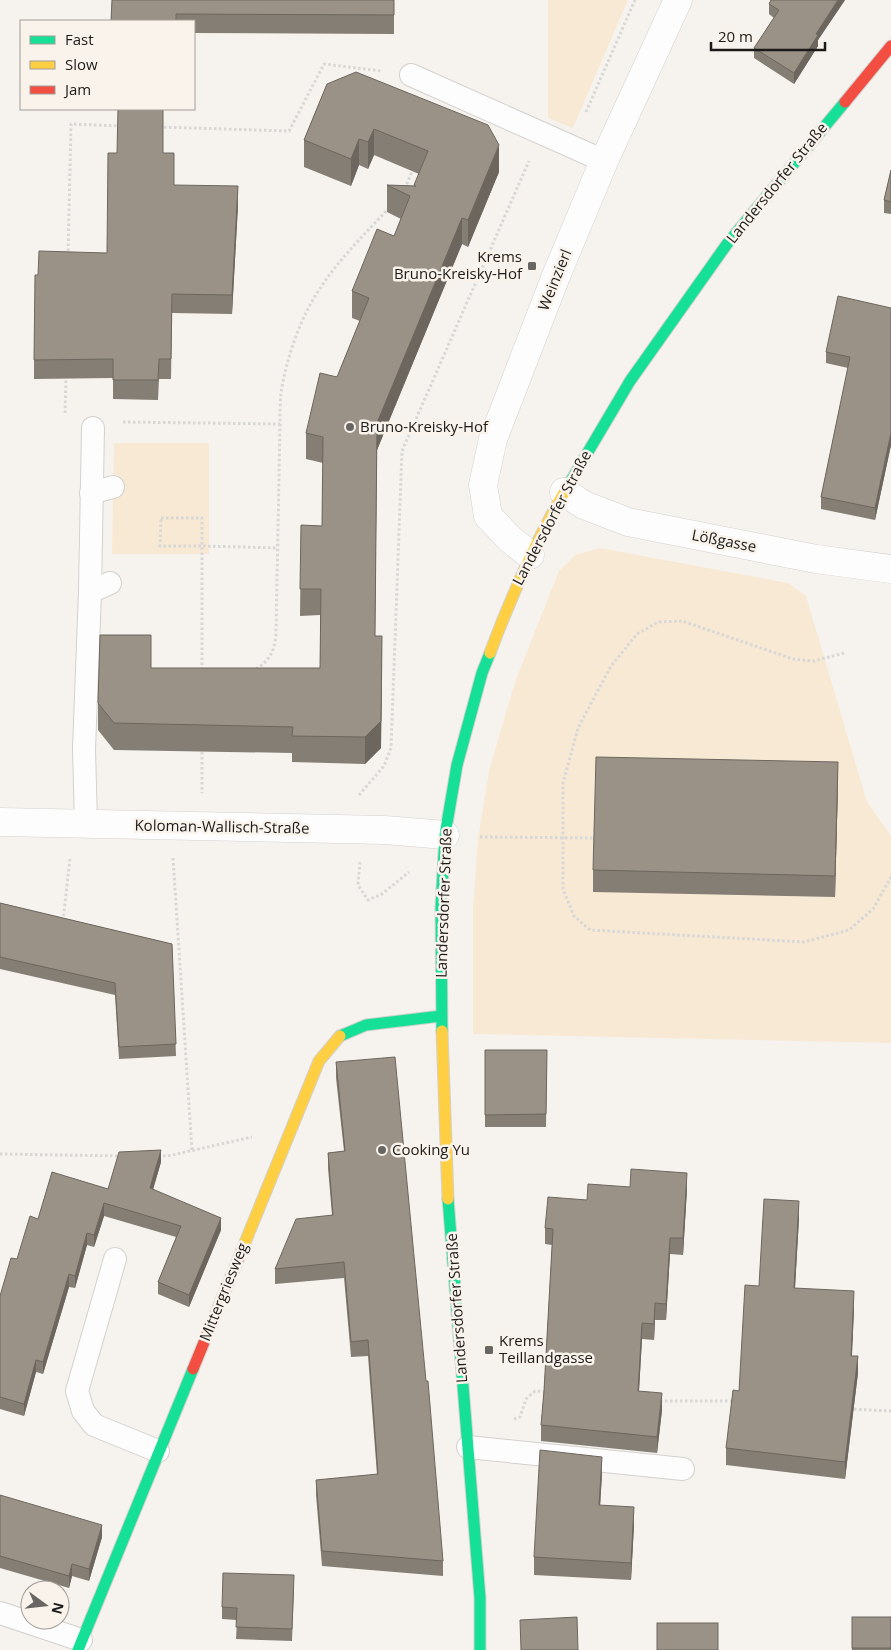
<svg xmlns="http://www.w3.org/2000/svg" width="891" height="1650" font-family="'Open Sans',sans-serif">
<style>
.green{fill:#f8e9d5}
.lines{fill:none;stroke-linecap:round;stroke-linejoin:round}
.lane-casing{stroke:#d3d1ce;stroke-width:24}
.street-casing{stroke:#d3d1ce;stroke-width:29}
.fast-casing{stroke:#d3d1ce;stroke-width:13}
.slow-casing{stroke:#d3d1ce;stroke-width:13}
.jam-casing{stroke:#d3d1ce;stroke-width:13}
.path{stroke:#d7d7d6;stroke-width:3;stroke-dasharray:2.5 2.5;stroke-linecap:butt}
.lane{stroke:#fefdfd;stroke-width:22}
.street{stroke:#fefdfd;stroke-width:28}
.fast{stroke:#16e098;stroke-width:11}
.slow{stroke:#ffcf43;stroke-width:11}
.jam{stroke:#f24e42;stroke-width:11}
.wall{fill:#847e74}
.shaded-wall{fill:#6c665e}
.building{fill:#9a9287;stroke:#6c665e}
.poi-dot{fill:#686663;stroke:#f9f3ec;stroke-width:2}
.labels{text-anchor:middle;stroke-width:5;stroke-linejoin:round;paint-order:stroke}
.street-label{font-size:15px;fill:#1c1a18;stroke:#f9f3ec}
.poi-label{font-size:15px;fill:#1c1a18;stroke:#f9f3ec;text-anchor:start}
</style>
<rect width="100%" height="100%" fill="#f6f3ef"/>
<g class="green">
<path d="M 548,0 L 628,0 L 573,128 L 548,118 Z"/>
<path d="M 114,443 L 209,443 L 209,554 L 112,554 Z"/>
<path d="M 600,548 L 788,583 L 806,596 L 867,802 L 891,836 L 891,1043 L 473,1034 L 473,908 L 478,839 L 489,771 L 515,682 L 559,571 L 575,555 Z"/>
</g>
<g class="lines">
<defs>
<g id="lane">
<path d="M 411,75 L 604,161"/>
<path d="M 91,493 L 113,487"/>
<path d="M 90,592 L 110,583"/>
<path d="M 86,824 L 84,749 L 90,592 L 93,428"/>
<path d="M 115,1259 L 77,1391 L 83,1411 L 94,1425 L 158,1451"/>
<path d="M 468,1447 L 683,1469"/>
<path d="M 0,1613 L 81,1640"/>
</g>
<g id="street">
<path d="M 564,492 L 584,505 L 628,522 L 816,559 L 891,569"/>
<path d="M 530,555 L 510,539 L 488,516 L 483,485 L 493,439 L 556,276 L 604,161 L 678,0"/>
<path d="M 0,822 L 385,830 L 445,835"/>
</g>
<g id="fast">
<path d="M 569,484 L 630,381 L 727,244 L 845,102"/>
<path d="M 442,1031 L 441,907 L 445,835 L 457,765 L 482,673 L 490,653"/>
<path d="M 340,1036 L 366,1025 L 441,1016"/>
<path d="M 448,1199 L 480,1598 L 480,1650"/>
<path d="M 78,1650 L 193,1369"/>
</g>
<g id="slow">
<path d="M 490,653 C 512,594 537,538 569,484"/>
<path d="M 442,1031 L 448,1199"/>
<path d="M 242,1250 L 319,1061 L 340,1036"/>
</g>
<g id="jam">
<path d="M 845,102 L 891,46"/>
<path d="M 193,1369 L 242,1250"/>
</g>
</defs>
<use href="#lane" class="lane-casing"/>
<use href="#street" class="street-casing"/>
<use href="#fast" class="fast-casing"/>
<use href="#slow" class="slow-casing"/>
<use href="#jam" class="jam-casing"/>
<g class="path">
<path d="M 586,112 L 635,0"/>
<path d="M 159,127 L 289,131 L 324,64 L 381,71"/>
<path d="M 405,189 L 412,171"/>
<path d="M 68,256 L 71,124 L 120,126"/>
<path d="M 65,413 L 66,377"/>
<path d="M 123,422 L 280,424"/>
<path d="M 161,518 L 202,518 L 202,546 L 160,546 Z"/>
<path d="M 844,653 L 814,661 L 793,659 L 682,621 L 658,622 L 637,634 L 611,666 L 578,728 L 563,783 L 563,889 L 574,916 L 590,930 L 804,942 L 849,930 L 873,909 L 891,877"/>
<path d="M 256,669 C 271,659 274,652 276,634 L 280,424 C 280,414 280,403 281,393 C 286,359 301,315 321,287 C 340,258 365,234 388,209"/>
<path d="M 202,670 L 202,546 L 278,548"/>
<path d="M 202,752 L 202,793"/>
<path d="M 359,795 L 384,766 L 391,748 L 402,451 L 529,161"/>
<path d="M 480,837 L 595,838"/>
<path d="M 173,858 L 192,1151"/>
<path d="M 360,862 L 358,885 L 368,900 L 382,894 L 409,872"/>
<path d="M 63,921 L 70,858"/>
<path d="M 0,1154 L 122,1156"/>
<path d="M 158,1156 L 168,1156 L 252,1137"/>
<path d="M 660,1401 L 733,1401"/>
<path d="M 849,1409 L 891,1411"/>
<path d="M 514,1419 L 520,1417 L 526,1399 L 535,1391 L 549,1392"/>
</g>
<use href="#lane" class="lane"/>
<use href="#street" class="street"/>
<use href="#fast" class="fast"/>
<use href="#slow" class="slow"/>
<use href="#jam" class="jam"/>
</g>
<g class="wall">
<path d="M 112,0 L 394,0 L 394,34 L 194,33 L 194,21 L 111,21 Z"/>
<path d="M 771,0 L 845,0 L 818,40 L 818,46 L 794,84 L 754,58 L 754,48 L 774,18 L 769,14 L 769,4 Z"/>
<path d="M 327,84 L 499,172 L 468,247 L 462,244 L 377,450 L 375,636 L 382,663 L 381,748 L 365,764 L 292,762 L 292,753 L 114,750 L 98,730 L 98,703 L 151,668 L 320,668 L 320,615 L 300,616 L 301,525 L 322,526 L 323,463 L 306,459 L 306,433 L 337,377 L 360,321 L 352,318 L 352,291 L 394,236 L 401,219 L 387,212 L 387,185 L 414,186 L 419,174 L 374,155 L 368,169 L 359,165 L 351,186 L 304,167 L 304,140 Z"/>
<path d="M 117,153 L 163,153 L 174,185 L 238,205 L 232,314 L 172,313 L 171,379 L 159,379 L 158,400 L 113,399 L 113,378 L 34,379 L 34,360 L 38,275 L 107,253 Z"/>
<path d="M 891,170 L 891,214 L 884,213 L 884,200 Z"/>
<path d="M 891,308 L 891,445 L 875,520 L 821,509 L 821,497 L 848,368 L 826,363 L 826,352 Z"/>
<path d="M 838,783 L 835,897 L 593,892 L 593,870 Z"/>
<path d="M 0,903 L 172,944 L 176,1056 L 119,1059 L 115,995 L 0,969 Z"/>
<path d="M 485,1050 L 547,1062 L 546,1127 L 485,1127 Z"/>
<path d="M 336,1062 L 443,1561 L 443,1576 L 322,1566 L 316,1495 L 316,1480 L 377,1475 L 368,1356 L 351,1357 L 344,1278 L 275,1284 L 275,1269 L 332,1215 L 328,1168 L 328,1153 L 344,1151 L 336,1078 Z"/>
<path d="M 161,1162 L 153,1189 L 221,1230 L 189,1307 L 158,1294 L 158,1282 L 176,1237 L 104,1216 L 94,1247 L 87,1245 L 75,1288 L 69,1287 L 43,1374 L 36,1372 L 24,1416 L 0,1409 L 0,1296 L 17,1259 L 38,1219 L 108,1189 Z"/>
<path d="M 630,1187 L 687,1189 L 683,1255 L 670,1254 L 666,1320 L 655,1320 L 654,1340 L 642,1339 L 639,1391 L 662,1410 L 657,1453 L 541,1441 L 541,1425 L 544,1391 L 552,1245 L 545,1244 L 545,1228 L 587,1200 Z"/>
<path d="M 799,1218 L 795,1288 L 854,1308 L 852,1356 L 858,1373 L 845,1479 L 726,1465 L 726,1448 L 739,1391 L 759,1286 Z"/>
<path d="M 602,1474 L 600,1506 L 634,1525 L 631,1580 L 534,1575 L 534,1557 Z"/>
<path d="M 0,1495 L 102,1537 L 89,1581 L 72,1576 L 69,1588 L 0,1568 Z"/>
<path d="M 294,1587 L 292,1641 L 236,1639 L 237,1620 L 222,1619 L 222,1607 Z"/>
<rect x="852" y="1617" width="39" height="33"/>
</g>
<g class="shaded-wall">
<path d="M 838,0 L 845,0 L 818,40 L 818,46 L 794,84 L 794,73 L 816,34 Z"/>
<path d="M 374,129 L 374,155 L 368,169 L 368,142 Z"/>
<path d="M 359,139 L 359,165 L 351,186 L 351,159 Z"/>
<path d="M 499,145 L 499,172 L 468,247 L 468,220 Z"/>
<path d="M 238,186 L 238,205 L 232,314 L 232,295 Z"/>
<path d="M 462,218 L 462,244 L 377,450 L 377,423 Z"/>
<path d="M 891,433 L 891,445 L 875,520 L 875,508 Z"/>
<path d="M 382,636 L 381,748 L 365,764 L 365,737 Z"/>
<path d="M 838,762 L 838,783 L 835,897 L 835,876 Z"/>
<path d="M 161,1150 L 161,1162 L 150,1200 L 150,1188 Z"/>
<path d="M 687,1173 L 687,1189 L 683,1255 L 683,1238 Z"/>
<path d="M 799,1201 L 799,1218 L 794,1305 L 794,1288 Z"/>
<path d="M 104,1203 L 104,1216 L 94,1247 L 94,1235 Z"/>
<path d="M 221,1218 L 221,1230 L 189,1307 L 189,1295 Z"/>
<path d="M 87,1233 L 87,1245 L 75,1288 L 75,1276 Z"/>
<path d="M 670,1238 L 670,1254 L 666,1320 L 666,1304 Z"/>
<path d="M 69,1274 L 69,1287 L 43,1374 L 43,1362 Z"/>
<path d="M 854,1291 L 854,1308 L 851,1373 L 851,1356 Z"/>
<path d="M 655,1303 L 655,1320 L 654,1340 L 654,1324 Z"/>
<path d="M 642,1323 L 642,1339 L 638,1407 L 638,1391 Z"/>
<path d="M 858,1356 L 858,1373 L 845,1479 L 845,1462 Z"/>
<path d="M 36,1360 L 36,1372 L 24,1416 L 24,1404 Z"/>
<path d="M 662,1393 L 662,1410 L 657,1453 L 657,1437 Z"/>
<path d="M 602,1457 L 602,1474 L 599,1523 L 599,1505 Z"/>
<path d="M 634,1507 L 634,1525 L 631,1580 L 631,1563 Z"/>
<path d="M 102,1525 L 102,1537 L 89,1581 L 89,1569 Z"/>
<path d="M 72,1564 L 72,1576 L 69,1588 L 69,1576 Z"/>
</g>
<g class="building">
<path d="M 112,0 L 394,0 L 394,15 L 176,14 L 176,21 L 111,21 Z"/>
<path d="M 771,0 L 838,0 L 816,34 L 818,35 L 794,73 L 754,48 L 779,10 L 769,4 Z"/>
<path d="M 356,72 L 488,125 L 499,145 L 468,220 L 462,218 L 377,423 L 375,636 L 382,636 L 381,721 L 365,737 L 292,736 L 293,727 L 114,723 L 98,703 L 100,635 L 151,635 L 151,668 L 320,668 L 321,589 L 300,589 L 301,525 L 322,526 L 323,437 L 306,433 L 320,373 L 337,377 L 369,298 L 352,291 L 377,229 L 394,236 L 410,196 L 387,185 L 416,186 L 414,185 L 428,151 L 374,129 L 368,142 L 359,139 L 351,159 L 304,140 L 327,84 Z"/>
<path d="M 118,109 L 163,109 L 163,153 L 174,153 L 174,185 L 238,186 L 232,295 L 172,294 L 171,359 L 159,359 L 158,380 L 113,380 L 113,359 L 34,360 L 35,275 L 38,275 L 39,251 L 107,253 L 108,153 L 117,153 Z"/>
<path d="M 891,170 L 891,202 L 884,200 Z"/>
<path d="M 838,296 L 891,308 L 891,433 L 875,508 L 821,497 L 850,357 L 826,352 Z"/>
<path d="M 596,757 L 838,762 L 835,876 L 593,870 Z"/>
<path d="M 0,903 L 172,944 L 176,1044 L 119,1047 L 115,983 L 0,957 Z"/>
<path d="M 485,1050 L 547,1050 L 546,1114 L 485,1115 Z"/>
<path d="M 395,1057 L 426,1381 L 428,1381 L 443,1561 L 322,1551 L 316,1480 L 378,1474 L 368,1340 L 351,1342 L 344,1262 L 275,1269 L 296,1219 L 333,1215 L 328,1153 L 345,1151 L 336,1062 Z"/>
<path d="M 161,1150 L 150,1188 L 221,1218 L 189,1295 L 158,1282 L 181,1226 L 104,1203 L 94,1235 L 87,1233 L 75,1276 L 69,1274 L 43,1362 L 36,1360 L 24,1404 L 0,1397 L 0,1296 L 11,1258 L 17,1259 L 30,1216 L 38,1219 L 52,1172 L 108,1189 L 119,1152 Z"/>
<path d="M 631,1169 L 687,1173 L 683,1238 L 670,1238 L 666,1304 L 655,1303 L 654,1324 L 642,1323 L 638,1391 L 662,1393 L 657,1437 L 541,1425 L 544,1391 L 553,1229 L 545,1228 L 548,1197 L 587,1200 L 588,1184 L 630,1187 Z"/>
<path d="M 764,1199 L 799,1201 L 794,1288 L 854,1291 L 851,1356 L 858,1356 L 845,1462 L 726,1448 L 733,1390 L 739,1391 L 745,1285 L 759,1286 Z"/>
<path d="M 540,1450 L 602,1457 L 599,1505 L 634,1507 L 631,1563 L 534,1557 Z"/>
<path d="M 0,1495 L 102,1525 L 89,1569 L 72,1564 L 69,1576 L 0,1556 Z"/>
<path d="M 223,1573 L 294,1575 L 292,1629 L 236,1627 L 237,1608 L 222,1607 Z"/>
<path d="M 577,1617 L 578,1650 L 521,1650 L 520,1620 Z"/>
<rect x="852" y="1617" width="39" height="31"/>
<rect x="657" y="1623" width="61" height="27"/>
</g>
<g class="poi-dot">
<rect x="527" y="261" width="10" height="10" rx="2.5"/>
<circle cx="350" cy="427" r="5"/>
<circle cx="382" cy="1150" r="5"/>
<rect x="484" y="1345" width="10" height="10" rx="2.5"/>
</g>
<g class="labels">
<g class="street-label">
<text transform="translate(777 183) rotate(-51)" y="5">Landersdorfer Straße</text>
<text transform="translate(555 280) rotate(-68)" y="5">Weinzierl</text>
<text transform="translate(552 518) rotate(-62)" y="5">Landersdorfer Straße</text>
<text transform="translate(724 541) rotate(11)" y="5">Lößgasse</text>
<text transform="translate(222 827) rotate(1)" y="5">Koloman-Wallisch-Straße</text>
<text transform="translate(444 903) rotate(-88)" y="5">Landersdorfer Straße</text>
<text transform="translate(224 1292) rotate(-68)" y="5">Mittergriesweg</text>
<text transform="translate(457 1308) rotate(-94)" y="5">Landersdorfer Straße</text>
</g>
<g class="poi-label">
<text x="522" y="262" text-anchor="end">Krems<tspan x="522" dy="17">Bruno-Kreisky-Hof</tspan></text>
<text x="360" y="432">Bruno-Kreisky-Hof</text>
<text x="392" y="1155">Cooking Yu</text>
<text x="499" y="1346">Krems<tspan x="499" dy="17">Teillandgasse</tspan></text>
</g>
</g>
<rect x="20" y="20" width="175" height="90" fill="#f9f3ec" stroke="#a19c97"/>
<rect x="30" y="36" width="25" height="8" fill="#16e098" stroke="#a19c97"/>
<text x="65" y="45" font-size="15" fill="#1c1a18">Fast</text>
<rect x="30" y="61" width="25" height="8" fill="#ffcf43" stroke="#a19c97"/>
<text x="65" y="70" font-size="15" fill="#1c1a18">Slow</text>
<rect x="30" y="86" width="25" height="8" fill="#f24e42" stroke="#a19c97"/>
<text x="65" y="95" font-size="15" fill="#1c1a18">Jam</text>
<g transform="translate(45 1605) rotate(105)"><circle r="24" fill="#f9f3ec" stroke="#a19c97"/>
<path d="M0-4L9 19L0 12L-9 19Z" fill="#686663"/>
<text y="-8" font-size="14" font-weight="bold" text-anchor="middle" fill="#1c1a18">N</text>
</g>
<path d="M711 42v8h114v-8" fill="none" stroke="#1c1a18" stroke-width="2.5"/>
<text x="718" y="42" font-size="15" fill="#1c1a18" stroke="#f9f3ec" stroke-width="4" paint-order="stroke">20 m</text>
</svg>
